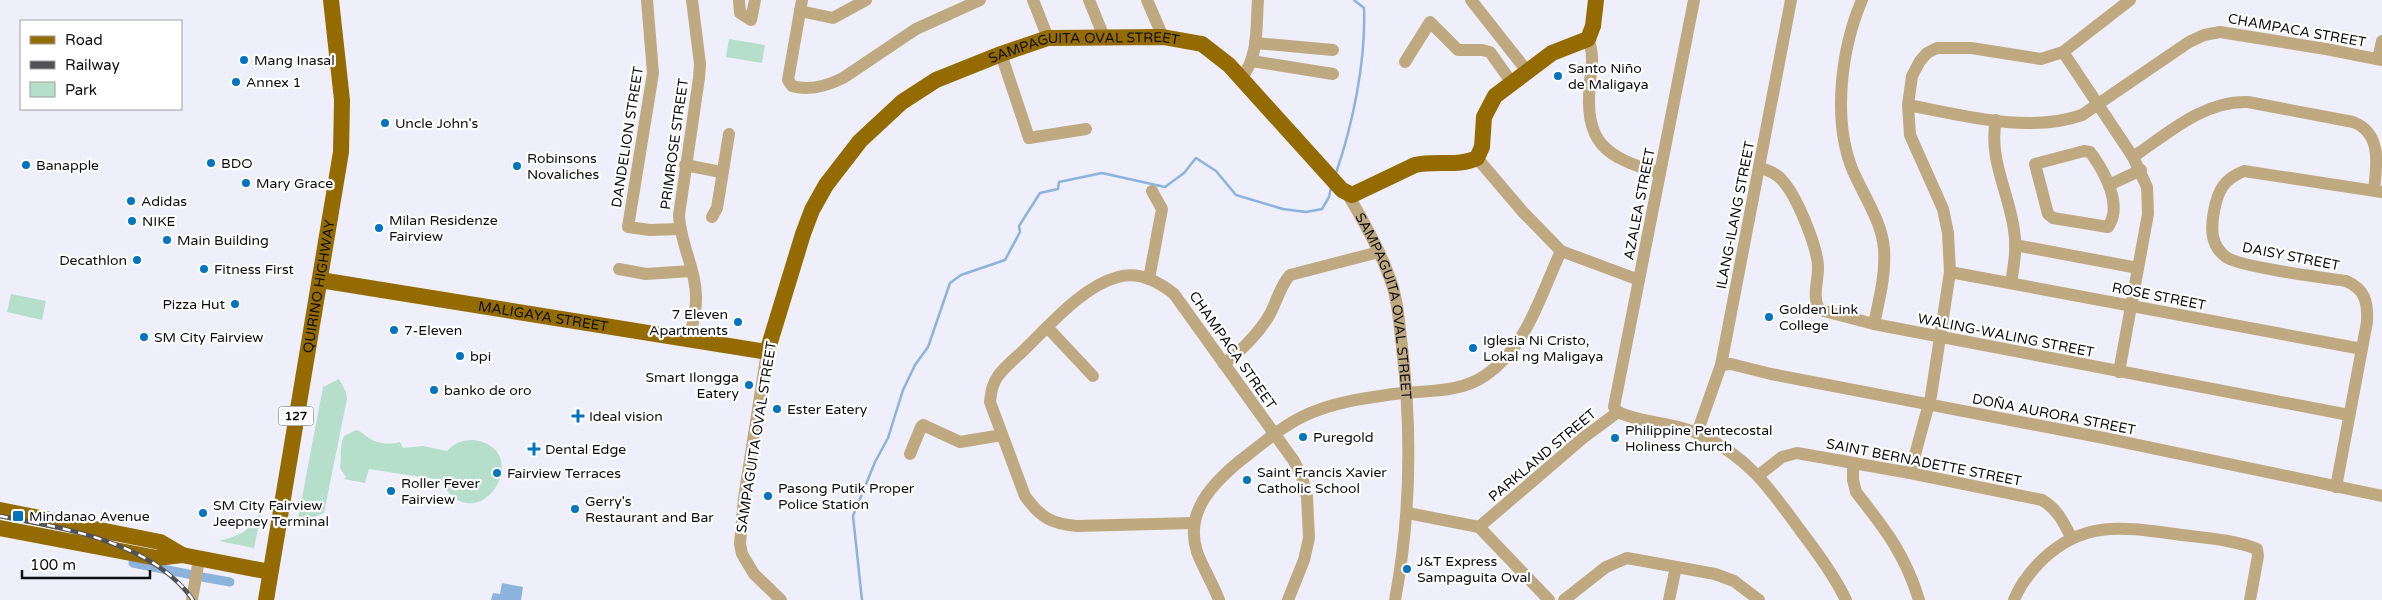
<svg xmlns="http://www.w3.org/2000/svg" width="2382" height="600" font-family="'Varela Round',sans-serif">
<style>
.green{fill:#b6dfcb}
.water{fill:#8bb3dd}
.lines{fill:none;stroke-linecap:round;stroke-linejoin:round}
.stream{stroke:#8bb3dd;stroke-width:2.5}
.canal{stroke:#8bb3dd;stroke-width:9}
.minor{stroke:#bfa980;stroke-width:12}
.major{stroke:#946b01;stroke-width:16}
.rail-casing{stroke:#515156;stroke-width:4.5}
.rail{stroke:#fff;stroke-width:2.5;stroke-dasharray:8;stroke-linecap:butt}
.poi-dot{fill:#0074be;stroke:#fff;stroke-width:2}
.labels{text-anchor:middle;stroke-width:4.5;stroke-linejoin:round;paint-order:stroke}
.shield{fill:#fff;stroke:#575759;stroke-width:1}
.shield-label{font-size:12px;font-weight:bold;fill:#0f0f12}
.street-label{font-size:14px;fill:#0f0f12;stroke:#fff}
.poi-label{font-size:14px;fill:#0f0f12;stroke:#fff;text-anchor:start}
</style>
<rect width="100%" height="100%" fill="#eeeffa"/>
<g class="green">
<path d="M 729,39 L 765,45 L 762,63 L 726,57 Z"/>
<path d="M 11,294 L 46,301 L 42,320 L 7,312 Z"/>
<path d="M 339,379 L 346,392 L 347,399 L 324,513 L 297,524 L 323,387 Z"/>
<path d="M 356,430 C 361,431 362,433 366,436 C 376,444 388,445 400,442 L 403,448 L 423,446 L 447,451 C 455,442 467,438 479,441 C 535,455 475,545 440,480 L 369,469 L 365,483 L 344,479 L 346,477 L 340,468 C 342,457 339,447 344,436 Z"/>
<path d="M 262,509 L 254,548 L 219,541 C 243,535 250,531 262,509 Z"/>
</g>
<path class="water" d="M 502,583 L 523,587 L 521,600 L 491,600 L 493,593 L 500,594 Z"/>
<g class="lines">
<g class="stream">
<path d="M 1336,173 C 1353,124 1366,60 1364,8 L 1354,0"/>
<path d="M 862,600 L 853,516 L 875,462 L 888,438 L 903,390 L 915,365 L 928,347 L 950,283 L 961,275 L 1005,260 L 1020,232 L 1019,226 L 1040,193 L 1058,189 L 1059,182 L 1102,173 L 1165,187 L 1184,173 L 1196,158 L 1216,171 L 1236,195 L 1283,209 L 1306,212 L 1322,209 L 1329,197 L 1331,188"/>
</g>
<g class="canal">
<path d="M 133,563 L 193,575"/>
<path d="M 202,577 L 230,582"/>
</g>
<g class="minor">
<path d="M 647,0 L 653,73 L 628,227 L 650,230 L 679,229"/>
<path d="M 739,0 L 740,13 L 751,20 L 755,0"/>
<path d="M 802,0 L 788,80 L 792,86 C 809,91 827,86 843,78 L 916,29 L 980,0"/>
<path d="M 1033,0 L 1048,38"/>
<path d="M 1089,0 L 1104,37"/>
<path d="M 1147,0 L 1163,37"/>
<path d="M 1471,0 L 1527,71"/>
<path d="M 1862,0 C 1841,49 1832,121 1853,171 C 1864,196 1882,222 1884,249 C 1886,274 1879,300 1874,324"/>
<path d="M 800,11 L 833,18 L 866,0"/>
<path d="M 1588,39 C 1594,52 1592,67 1590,81 C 1584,143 1604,157 1660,173"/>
<path d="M 1255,43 L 1333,50"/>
<path d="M 2063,52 L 2133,157 L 2147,187 L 2148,214 L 2119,372"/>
<path d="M 1001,54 L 1029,138 L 1086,129"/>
<path d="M 2378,59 L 2382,41"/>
<path d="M 1252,61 L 1333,74"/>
<path d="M 1405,62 L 1430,22 L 1458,50 L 1482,50 L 1490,52 L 1512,83"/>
<path d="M 1241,78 C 1259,58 1256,26 1258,0"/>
<path d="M 1908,105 C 1962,115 2028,134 2082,115 L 2189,42 L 2204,35 L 2220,32 L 2326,49 L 2382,60"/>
<path d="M 1996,120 C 1988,158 2009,193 2014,230 C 2017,248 2014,265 2011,283"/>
<path d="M 2084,151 L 2090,152 L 2093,156 C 2105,173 2123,206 2108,227 L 2053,218 L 2048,214 L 2035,164 Z"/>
<path d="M 2133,157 C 2167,134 2204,100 2248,102 L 2353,122 C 2382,133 2377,164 2374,190"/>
<path d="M 1477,158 L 1523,212 L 1561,251 L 1639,280"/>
<path d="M 685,165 L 721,172"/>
<path d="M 1759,168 C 1769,170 1776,173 1782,180 C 1797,196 1816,244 1818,265 C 1819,279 1811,298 1820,310 L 1874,324 L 2349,415"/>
<path d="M 2109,185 L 2141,170"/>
<path id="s1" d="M 1348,195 C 1363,220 1379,248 1389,276 C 1398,298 1399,323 1402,347 C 1412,432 1411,515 1395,600"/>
<path d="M 712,217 L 717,208 L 729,134"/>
<path d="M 2015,245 L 2138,268"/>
<path d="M 619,269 L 646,274 L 691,271"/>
<path d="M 1950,272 L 2362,349"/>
<path d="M 1149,279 L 1162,209 L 1152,191"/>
<path d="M 1047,327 L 1093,376"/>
<path d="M 689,339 C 692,327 696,313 696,300 C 697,271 680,244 679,215 L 699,78 L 700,64 L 692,0"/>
<path d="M 767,352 L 744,498 L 740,544 L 742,554 L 754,574 L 781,600"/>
<path d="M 1224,364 C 1242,350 1259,333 1270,314 C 1277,301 1280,286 1290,275 L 1379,252"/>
<path d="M 1721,365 L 1731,364 L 1771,374 L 2104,438 L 2382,496"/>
<path d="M 1618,412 L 1614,407 L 1694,0"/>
<path d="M 1618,412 C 1643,424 1674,422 1699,434 C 1748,457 1769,487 1800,530 C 1817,552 1834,575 1846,600"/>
<path d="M 1697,433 L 1721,365 L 1791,0"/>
<path d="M 910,454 L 921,427 L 923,425 L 960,442 L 1002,435"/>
<path d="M 1853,463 L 1853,480 L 1856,492 C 1885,529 1905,554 1919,600"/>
<path d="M 1910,473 L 1931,396 L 1950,272 L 1948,233 L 1943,209 L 1910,135 L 1908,105 L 1912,76 L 1920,61 L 1927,53 L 1937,48 L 1971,48 L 2041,59 L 2063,52 L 2130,0"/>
<path d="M 1759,475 L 1782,457 L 1797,453 L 1910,473 L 2042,500 C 2057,509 2063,521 2071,537"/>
<path d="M 2336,487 L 2367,322 C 2368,302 2365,289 2346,281 C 2325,278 2239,267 2226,257 C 2210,245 2211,228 2214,211 C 2218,190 2224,179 2244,171 L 2382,192"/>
<path d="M 1408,513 L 1479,527"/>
<path d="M 1193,523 L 1077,526 C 1051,524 1040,517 1025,496 L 990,402 C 991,393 992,384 998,376 C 1005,366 1016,358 1025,349 C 1050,325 1083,286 1118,277 C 1139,271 1159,282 1174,294 L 1294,461 L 1302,477 L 1307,497 L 1309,538 L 1304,560 L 1288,600"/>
<path d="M 1479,527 L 1583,438 L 1618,412"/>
<path d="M 1479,527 L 1549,600"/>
<path d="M 192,600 L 199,559"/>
<path d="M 1219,600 C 1213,584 1203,568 1197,552 C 1184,512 1213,483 1241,460 C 1262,444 1282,426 1306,415 C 1333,402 1366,398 1394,394 C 1425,390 1459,394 1486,375 C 1527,347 1541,294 1561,251"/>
<path d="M 1564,600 L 1606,567 L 1627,558 L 1715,574 L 1734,581 L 1759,600"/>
<path d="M 1669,600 L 1676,567"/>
<path d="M 2014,600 C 2020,585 2031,571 2042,560 C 2085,518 2128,528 2182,535 C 2206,538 2234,540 2257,549 L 2258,556 L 2250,600"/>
</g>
<g class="major">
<path id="s2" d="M 320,280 L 767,352 L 803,234 L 812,210 L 826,185 L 860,141 L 902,102 L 936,80 L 1001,54 L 1048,38 L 1163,37 L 1202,44 L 1229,65 L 1342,190 L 1352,195 L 1415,165 C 1435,160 1459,167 1477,158 L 1482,147 L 1484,117 L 1495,96 L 1552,53 L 1588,39 L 1593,26 L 1596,0"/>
<path d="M 0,510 L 160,542 L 182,555"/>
<path d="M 0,528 L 157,558 L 182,555 L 270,572"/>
<path id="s3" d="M 266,600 L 341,152 L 342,100 L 331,0"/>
</g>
<defs>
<path id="rail" d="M 0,516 C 64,528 153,542 193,600"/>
</defs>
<use href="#rail" class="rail-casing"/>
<use href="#rail" class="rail"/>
</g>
<g class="poi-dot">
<circle cx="244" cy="60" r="5"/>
<circle cx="1558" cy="76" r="5"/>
<circle cx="236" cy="82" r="5"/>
<circle cx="385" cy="123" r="5"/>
<circle cx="211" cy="163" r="5"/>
<circle cx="26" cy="165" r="5"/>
<circle cx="517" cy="166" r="5"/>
<circle cx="246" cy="183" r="5"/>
<circle cx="131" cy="201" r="5"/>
<circle cx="132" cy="221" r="5"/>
<circle cx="379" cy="228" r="5"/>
<circle cx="167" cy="240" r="5"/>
<circle cx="137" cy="260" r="5"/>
<circle cx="204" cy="269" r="5"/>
<circle cx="235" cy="304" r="5"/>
<circle cx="1769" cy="317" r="5"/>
<circle cx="738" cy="322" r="5"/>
<circle cx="394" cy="330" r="5"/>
<circle cx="144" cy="337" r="5"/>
<circle cx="1473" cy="348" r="5"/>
<circle cx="460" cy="356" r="5"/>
<circle cx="749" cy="385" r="5"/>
<circle cx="434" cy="390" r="5"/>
<circle cx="777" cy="409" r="5"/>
<path d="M575.5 408.5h5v5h5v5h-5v5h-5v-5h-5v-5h5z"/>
<circle cx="1303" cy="437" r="5"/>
<circle cx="1615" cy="438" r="5"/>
<path d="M531.5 441.5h5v5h5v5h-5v5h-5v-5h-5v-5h5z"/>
<circle cx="497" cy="473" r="5"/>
<circle cx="1247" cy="480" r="5"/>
<circle cx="391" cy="491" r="5"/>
<circle cx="768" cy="496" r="5"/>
<circle cx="575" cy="509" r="5"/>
<circle cx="203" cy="513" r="5"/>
<rect x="12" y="510" width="12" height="12" rx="2.5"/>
<circle cx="1407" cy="569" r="5"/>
</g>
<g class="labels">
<rect class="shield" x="278.5" y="406.5" width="35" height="19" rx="4"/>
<g class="shield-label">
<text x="296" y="420">127</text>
</g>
<g class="street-label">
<text transform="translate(2297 30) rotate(10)" y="5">CHAMPACA STREET</text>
<text dy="5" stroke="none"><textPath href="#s2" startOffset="938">SAMPAGUITA OVAL STREET</textPath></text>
<text transform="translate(627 137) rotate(-81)" y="5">DANDELION STREET</text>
<text transform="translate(674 144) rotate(-82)" y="5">PRIMROSE STREET</text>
<text transform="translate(1639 204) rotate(-79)" y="5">AZALEA STREET</text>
<text transform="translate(1735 215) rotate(-79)" y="5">ILANG-ILANG STREET</text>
<text transform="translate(2291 256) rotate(11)" y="5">DAISY STREET</text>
<text dy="5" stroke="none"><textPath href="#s3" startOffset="318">QUIRINO HIGHWAY</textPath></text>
<text transform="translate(2159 296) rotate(11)" y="5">ROSE STREET</text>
<text dy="5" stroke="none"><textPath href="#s1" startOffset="119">SAMPAGUITA OVAL STREET</textPath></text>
<text dy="5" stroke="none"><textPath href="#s2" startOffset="226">MALIGAYA STREET</textPath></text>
<text transform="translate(2006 335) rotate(11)" y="5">WALING-WALING STREET</text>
<text transform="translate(1233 350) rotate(55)" y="5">CHAMPACA STREET</text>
<text transform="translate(2054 414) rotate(11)" y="5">DOÑA AURORA STREET</text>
<text transform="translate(756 437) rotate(-81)" y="5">SAMPAGUITA OVAL STREET</text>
<text transform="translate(1542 455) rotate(-40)" y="5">PARKLAND STREET</text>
<text transform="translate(1924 462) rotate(11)" y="5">SAINT BERNADETTE STREET</text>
</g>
<g class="poi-label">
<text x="254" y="65">Mang Inasal</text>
<text x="1568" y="73">Santo Niño<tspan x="1568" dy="16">de Maligaya</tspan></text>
<text x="246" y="87">Annex 1</text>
<text x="395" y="128">Uncle John's</text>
<text x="527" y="163">Robinsons<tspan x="527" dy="16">Novaliches</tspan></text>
<text x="221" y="168">BDO</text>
<text x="36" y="170">Banapple</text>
<text x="256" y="188">Mary Grace</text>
<text x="141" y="206">Adidas</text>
<text x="389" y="225">Milan Residenze<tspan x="389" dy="16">Fairview</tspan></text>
<text x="142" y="226">NIKE</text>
<text x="177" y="245">Main Building</text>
<text x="127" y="265" text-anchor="end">Decathlon</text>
<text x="214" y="274">Fitness First</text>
<text x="225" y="309" text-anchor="end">Pizza Hut</text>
<text x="1779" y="314">Golden Link<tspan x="1779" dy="16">College</tspan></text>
<text x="728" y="319" text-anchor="end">7 Eleven<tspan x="728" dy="16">Apartments</tspan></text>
<text x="404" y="335">7-Eleven</text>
<text x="154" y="342">SM City Fairview</text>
<text x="1483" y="345">Iglesia Ni Cristo,<tspan x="1483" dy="16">Lokal ng Maligaya</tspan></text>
<text x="470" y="361">bpi</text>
<text x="739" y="382" text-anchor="end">Smart Ilongga<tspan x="739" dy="16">Eatery</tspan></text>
<text x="444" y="395">banko de oro</text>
<text x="787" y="414">Ester Eatery</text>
<text x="589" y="421">Ideal vision</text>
<text x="1625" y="435">Philippine Pentecostal<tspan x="1625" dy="16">Holiness Church</tspan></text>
<text x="1313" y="442">Puregold</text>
<text x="545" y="454">Dental Edge</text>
<text x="1257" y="477">Saint Francis Xavier<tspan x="1257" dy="16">Catholic School</tspan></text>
<text x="507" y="478">Fairview Terraces</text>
<text x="401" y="488">Roller Fever<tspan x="401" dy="16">Fairview</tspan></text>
<text x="778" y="493">Pasong Putik Proper<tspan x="778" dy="16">Police Station</tspan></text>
<text x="585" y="506">Gerry's<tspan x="585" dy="16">Restaurant and Bar</tspan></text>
<text x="213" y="510">SM City Fairview<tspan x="213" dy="16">Jeepney Terminal</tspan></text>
<text x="29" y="521">Mindanao Avenue</text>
<text x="1417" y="566">J&amp;T Express<tspan x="1417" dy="16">Sampaguita Oval</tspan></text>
</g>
</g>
<rect x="20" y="20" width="162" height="90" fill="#ffffff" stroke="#9f9fa0"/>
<rect x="30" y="36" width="25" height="8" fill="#946b01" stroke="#9f9fa0"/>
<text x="65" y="45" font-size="15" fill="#0f0f12">Road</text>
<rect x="30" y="61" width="25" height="8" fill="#515156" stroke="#9f9fa0"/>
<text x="65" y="70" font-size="15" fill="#0f0f12">Railway</text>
<rect x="30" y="82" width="25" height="15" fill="#b6dfcb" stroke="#9f9fa0"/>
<text x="65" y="95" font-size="15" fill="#0f0f12">Park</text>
<path d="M22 570v8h128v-8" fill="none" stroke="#0f0f12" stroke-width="2.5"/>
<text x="30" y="570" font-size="15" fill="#0f0f12" stroke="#ffffff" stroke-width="4" paint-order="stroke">100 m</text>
</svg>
